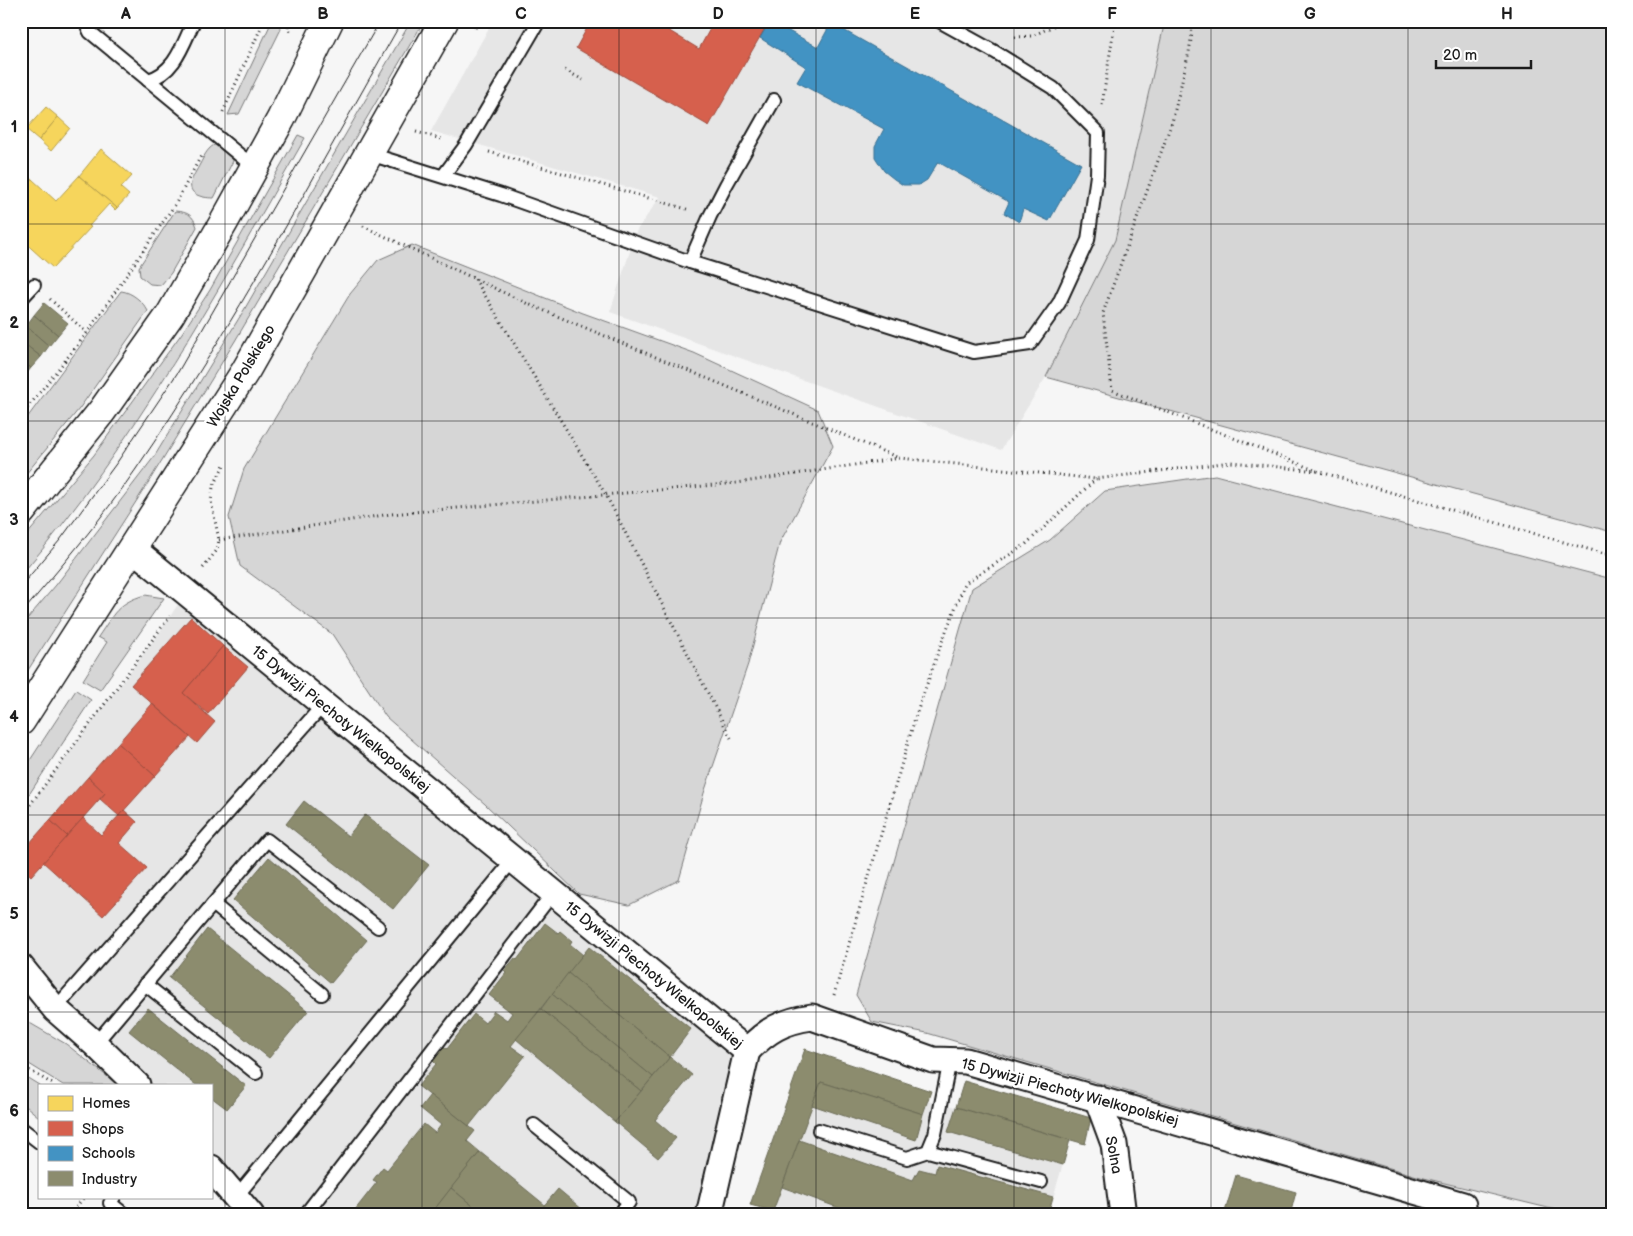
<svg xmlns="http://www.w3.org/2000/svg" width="1633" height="1236" font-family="'Balsamiq Sans',sans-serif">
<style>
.built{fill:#e6e6e6}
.green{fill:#d6d6d6;stroke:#797979}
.homes{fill:#f6d55c;stroke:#b59e49}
.shops{fill:#d6604d;stroke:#9e4c3e}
.schools{fill:#4393c3;stroke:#376f91}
.industry{fill:#8c8c6e;stroke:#6a6a55}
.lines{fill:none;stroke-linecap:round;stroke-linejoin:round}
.lane-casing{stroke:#1c1c1c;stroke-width:16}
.street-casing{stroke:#1c1c1c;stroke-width:29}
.secondary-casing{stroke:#1c1c1c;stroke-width:31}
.path{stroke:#1c1c1c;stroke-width:3;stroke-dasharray:1 4;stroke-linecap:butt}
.lane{stroke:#fff;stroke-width:12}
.street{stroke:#fff;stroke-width:25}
.secondary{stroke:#fff;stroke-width:28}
.tram{stroke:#1c1c1c;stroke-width:1}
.grid{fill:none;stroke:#1c1c1c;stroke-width:1;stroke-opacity:0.55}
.labels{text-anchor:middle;stroke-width:5;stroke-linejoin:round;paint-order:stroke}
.street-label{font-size:15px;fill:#1c1c1c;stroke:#fff}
.neatline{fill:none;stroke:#1c1c1c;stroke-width:2}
.grid-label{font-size:16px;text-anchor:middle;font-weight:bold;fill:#1c1c1c}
</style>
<rect width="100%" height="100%" fill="#f6f6f6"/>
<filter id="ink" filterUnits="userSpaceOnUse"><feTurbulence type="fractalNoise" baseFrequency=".02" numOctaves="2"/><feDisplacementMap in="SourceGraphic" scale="10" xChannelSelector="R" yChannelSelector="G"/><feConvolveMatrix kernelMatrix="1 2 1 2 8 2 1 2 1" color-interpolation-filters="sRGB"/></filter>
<g filter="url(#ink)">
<g class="built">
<path d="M 493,21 L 1165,21 L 1115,240 L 1046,377 L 1001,450 L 610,312 L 637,230 L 660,197 L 431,131 Z"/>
<path d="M 186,592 L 747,1051 L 709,1215 L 251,1215 L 211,1168 L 211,1085 L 137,1085 L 21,967 L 21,817 L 162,629 Z"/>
<path d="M 821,1082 L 923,1114 L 927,1101 L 956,1107 L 1070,1140 L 1048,1215 L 772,1215 Z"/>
</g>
<g class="green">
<path d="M 272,21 L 280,21 L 281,29 L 239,114 L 228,115 Z"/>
<path d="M 411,21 L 424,21 L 235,341 L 148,483 L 21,681 L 21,626 L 56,585 L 154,457 L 244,310 Z"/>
<path d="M 1165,21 L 1612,21 L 1612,532 L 1046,377 L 1115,240 Z"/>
<path d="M 298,135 L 305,138 C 219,289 135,442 21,575 L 21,542 L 94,455 L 182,333 L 210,290 Z"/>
<path d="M 214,145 L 221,145 L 232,155 L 233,161 L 214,198 C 205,198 188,196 191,183 C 192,177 197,170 200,164 C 204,157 206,150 214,145 Z"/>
<path d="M 175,211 C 188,212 193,215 197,227 L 171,273 L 161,285 L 150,284 L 140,276 L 139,267 Z"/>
<path d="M 412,245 L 583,313 L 694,353 L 818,410 L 833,446 L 780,542 L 748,664 L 704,793 L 679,880 L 629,905 L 579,894 L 485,804 L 386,717 L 332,634 L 240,566 L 229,517 L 244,469 L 350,294 L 378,260 Z"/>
<path d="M 121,291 C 132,292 143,302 148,311 L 79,409 L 21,480 L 21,426 Z"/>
<path d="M 1215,475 L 1612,579 L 1612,1215 L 1577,1215 L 1424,1178 L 927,1033 L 872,1022 L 856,995 L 972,588 L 1050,540 L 1105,491 Z"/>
<path d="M 145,595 L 164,598 L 100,690 L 83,680 L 107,642 L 98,637 C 114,614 117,603 145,595 Z"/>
<path d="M 76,690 L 91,700 L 30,793 L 21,799 L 21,774 Z"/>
<path d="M 21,1018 L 66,1044 L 118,1085 L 63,1085 L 21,1059 Z"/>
<path d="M 21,1074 L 39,1085 L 39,1117 L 21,1102 Z"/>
</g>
<g class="homes">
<path d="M 46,107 L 58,117 L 39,140 L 26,129 Z"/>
<path d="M 58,117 L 70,128 L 51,151 L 39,140 Z"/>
<path d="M 101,149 L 132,176 L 121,188 L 129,195 L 117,208 L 79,176 Z"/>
<path d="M 21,169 L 56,201 L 79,176 L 117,208 L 115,210 L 109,204 L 89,226 L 91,227 L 53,268 L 21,239 Z"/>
</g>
<g class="shops">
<path d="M 591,21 L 653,21 L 699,49 L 711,27 L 701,21 L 769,21 L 709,126 L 576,48 Z"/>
<path d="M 191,617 L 223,646 L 183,693 L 215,722 L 197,743 L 131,685 Z"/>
<path d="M 223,646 L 248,667 L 208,714 L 183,693 Z"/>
<path d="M 152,704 L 190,737 L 155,776 L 118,743 Z"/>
<path d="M 118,743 L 155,776 L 119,816 L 100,799 L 105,793 L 88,777 Z"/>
<path d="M 88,777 L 105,793 L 67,836 L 50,820 Z"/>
<path d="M 124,810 L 137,822 L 119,843 L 147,868 L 103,916 L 43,862 L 83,818 L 101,835 Z"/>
<path d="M 50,820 L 67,836 L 31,876 L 21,867 L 21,853 Z"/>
</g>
<path class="schools" d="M 770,21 L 818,47 L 831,23 L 1081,164 L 1049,221 L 1023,209 L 1019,222 L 1004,213 L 1009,202 L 938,162 L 927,180 L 919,185 L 903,185 L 894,179 L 884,171 L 875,157 L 875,146 L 884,129 L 797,82 L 806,67 L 760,38 Z"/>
<g class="industry">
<path d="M 44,303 L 68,323 L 58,335 L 34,315 Z"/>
<path d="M 34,315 L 58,335 L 49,346 L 26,326 Z"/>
<path d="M 26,326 L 49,346 L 41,357 L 21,341 L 21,332 Z"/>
<path d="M 21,341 L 41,357 L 31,368 L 21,359 Z"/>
<path d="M 21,359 L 31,368 L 22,379 L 21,378 Z"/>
<path d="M 304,801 L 348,836 L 365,815 L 429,865 L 393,909 L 286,824 Z"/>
<path d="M 269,857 L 367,940 L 331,983 L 233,900 Z"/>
<path d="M 545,923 L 558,933 L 560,931 L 572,941 L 570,944 L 583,955 L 511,1046 L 525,1056 L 469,1126 L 418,1086 L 436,1064 L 432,1060 L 443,1046 L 447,1049 L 474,1014 L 485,1023 L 494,1011 L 507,1020 L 512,1013 L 489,995 L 506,973 L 504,971 L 515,958 L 517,960 Z"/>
<path d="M 207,929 L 308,1011 L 269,1058 L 169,978 Z"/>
<path d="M 589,947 L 691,1029 L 670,1057 L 568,973 Z"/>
<path d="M 568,973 L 670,1057 L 653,1077 L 552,994 Z"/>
<path d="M 552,994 L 653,1077 L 641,1091 L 541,1009 Z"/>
<path d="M 148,1008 L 246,1086 L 227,1109 L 211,1097 L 211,1085 L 196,1085 L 129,1031 Z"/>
<path d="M 541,1009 L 641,1091 L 615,1122 L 516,1039 Z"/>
<path d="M 805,1049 L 931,1091 L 923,1114 L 821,1082 L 773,1211 L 750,1205 Z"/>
<path d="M 670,1057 L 692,1075 L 655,1120 L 676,1138 L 658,1158 L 615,1122 Z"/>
<path d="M 964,1081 L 1091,1118 L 1085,1144 L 956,1107 Z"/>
<path d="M 821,1082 L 923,1114 L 916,1140 L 812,1105 Z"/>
<path d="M 430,1095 L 475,1131 L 467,1141 L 480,1152 L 430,1215 L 351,1215 L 377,1182 L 373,1180 L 383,1167 L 387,1170 L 424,1124 L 435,1133 L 441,1125 L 420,1108 Z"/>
<path d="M 956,1107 L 1070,1140 L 1063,1165 L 948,1132 Z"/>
<path d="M 799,1140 L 913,1180 L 919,1169 L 935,1173 L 937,1165 L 1053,1197 L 1048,1215 L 858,1215 L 782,1187 Z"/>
<path d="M 480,1152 L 545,1205 L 536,1215 L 484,1215 L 451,1188 Z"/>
<path d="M 1236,1175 L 1296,1192 L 1290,1215 L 1224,1215 Z"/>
<path d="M 451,1188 L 484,1215 L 430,1215 Z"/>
<path d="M 558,1189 L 583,1210 L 580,1215 L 536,1215 Z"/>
</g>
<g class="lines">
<defs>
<g id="lane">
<path d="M 85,21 L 90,32 L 254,167"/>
<path d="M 148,80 C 175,73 183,44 194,21"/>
<path d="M 370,154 L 501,195 L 690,262 L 974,352 L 1030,344 L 1059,303 L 1088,240 L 1097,175 L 1098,133 L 1053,88 L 995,52 L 939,21"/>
<path d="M 443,176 L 466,145 L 539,21"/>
<path d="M 690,262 L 710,216 L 726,185 L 774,100"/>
<path d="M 21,299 L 34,285"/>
<path d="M 213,904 L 322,994"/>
<path d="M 145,984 L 256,1073"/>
<path d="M 55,1009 L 323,705"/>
<path d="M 95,1044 L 267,840 L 378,927"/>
<path d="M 534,1125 L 629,1202 L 619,1215"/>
<path d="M 21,1128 L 39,1142"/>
<path d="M 819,1130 L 907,1158 L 928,1151 L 935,1134 L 950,1060"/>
<path d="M 928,1151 L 1041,1182"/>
<path d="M 114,1197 L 110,1203 L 125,1215"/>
<path d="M 236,1197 L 513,860"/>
<path d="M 305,1215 L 553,893"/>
</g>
<g id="street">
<path d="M 132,548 L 747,1051 C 767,1030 783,1021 812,1017 L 933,1060 L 966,1061 L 1463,1205 L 1463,1215"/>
<path d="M 21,967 L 55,1009 L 95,1044 L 137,1085"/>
<path d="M 1097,1098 L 1114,1144 L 1123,1215"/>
<path d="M 211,1168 L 251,1215"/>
<path d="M 709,1215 L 747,1051"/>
</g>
<g id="secondary">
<path d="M 21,512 L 102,411 L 170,315 L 224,222 L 281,119 L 329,21"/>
<path d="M 21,721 L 246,370 L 444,21"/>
</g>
</defs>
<use href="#lane" class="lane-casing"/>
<use href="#street" class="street-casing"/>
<use href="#secondary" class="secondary-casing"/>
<g class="path">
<path d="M 287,21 L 290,32"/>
<path d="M 1194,21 L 1189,52 L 1172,122 L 1103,313 L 1112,390 L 1317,471 L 1612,556"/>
<path d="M 475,28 L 479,21"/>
<path d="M 1015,37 L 1032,36 L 1064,21"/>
<path d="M 565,70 L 583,80"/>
<path d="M 1102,105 L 1115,21"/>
<path d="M 223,112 L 264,21"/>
<path d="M 416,132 L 442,139"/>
<path d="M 489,152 L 690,210"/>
<path d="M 363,226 L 528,304 L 899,458"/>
<path d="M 475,279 L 606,495 L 731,738"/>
<path d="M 50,299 L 87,333"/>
<path d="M 21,416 L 87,333 L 126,276 L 176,203 L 202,154"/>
<path d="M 219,540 L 391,514 L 737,483 L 900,458 L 1096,479 L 1231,462 L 1317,471"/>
<path d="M 203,568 L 217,550 L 219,540 L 211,501 L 213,487 L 224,465"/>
<path d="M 21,817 L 170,616"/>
<path d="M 834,995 L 916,715 L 940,647 L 965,583 L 1025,545 L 1096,479"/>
<path d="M 21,1065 L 54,1085"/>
<path d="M 1491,1211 L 1510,1215"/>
<path d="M 70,1215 L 84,1197"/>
</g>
<use href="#lane" class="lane"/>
<use href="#street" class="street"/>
<use href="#secondary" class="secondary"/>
<g class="tram">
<path d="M 21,586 L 60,540 L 118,461 L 178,372 L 380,21"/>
<path d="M 21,614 C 61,567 101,520 136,469 C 234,326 316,172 402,21"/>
</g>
</g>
</g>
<path class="grid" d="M 225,21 L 225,1215M 422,21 L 422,1215M 619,21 L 619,1215M 816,21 L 816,1215M 1014,21 L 1014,1215M 1211,21 L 1211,1215M 1408,21 L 1408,1215M 21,224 L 1612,224M 21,421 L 1612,421M 21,618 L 1612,618M 21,815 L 1612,815M 21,1012 L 1612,1012"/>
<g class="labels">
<g class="street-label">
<text transform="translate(241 376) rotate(-59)" y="5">Wojska Polskiego</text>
<text transform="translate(341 719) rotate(39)" y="5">15 Dywizji Piechoty Wielkopolskiej</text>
<text transform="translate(654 975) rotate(39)" y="5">15 Dywizji Piechoty Wielkopolskiej</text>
<text transform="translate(1070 1092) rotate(15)" y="5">15 Dywizji Piechoty Wielkopolskiej</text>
<text transform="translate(1114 1155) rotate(79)" y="5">Solna</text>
</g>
</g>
<rect width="1633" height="1236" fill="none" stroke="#fff" stroke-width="55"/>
<rect x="38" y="1084" width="175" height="115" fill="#ffffff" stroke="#a4a4a4"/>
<rect x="48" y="1096" width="25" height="15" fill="#f6d55c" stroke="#a4a4a4"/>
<text x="82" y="1108" font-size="15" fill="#1c1c1c">Homes</text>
<rect x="48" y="1121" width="25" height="15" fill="#d6604d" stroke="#a4a4a4"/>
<text x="82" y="1134" font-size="15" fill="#1c1c1c">Shops</text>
<rect x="48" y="1146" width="25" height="15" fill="#4393c3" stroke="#a4a4a4"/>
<text x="82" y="1158" font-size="15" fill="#1c1c1c">Schools</text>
<rect x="48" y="1171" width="25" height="15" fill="#8c8c6e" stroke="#a4a4a4"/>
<text x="82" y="1184" font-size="15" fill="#1c1c1c">Industry</text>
<path d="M1436 60v8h95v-8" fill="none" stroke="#1c1c1c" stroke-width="2.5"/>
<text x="1443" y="60" font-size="15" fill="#1c1c1c" stroke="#ffffff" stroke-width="4" paint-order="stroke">20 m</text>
<rect x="28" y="28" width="1578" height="1180" class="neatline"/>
<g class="grid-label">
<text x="126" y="19">A</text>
<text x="323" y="19">B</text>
<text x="521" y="19">C</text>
<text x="718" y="19">D</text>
<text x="915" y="19">E</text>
<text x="1112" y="19">F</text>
<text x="1310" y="19">G</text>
<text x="1507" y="19">H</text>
<text x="14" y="132">1</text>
<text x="14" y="328">2</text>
<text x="14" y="525">3</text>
<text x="14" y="722">4</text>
<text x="14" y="919">5</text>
<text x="14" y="1116">6</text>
</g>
</svg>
